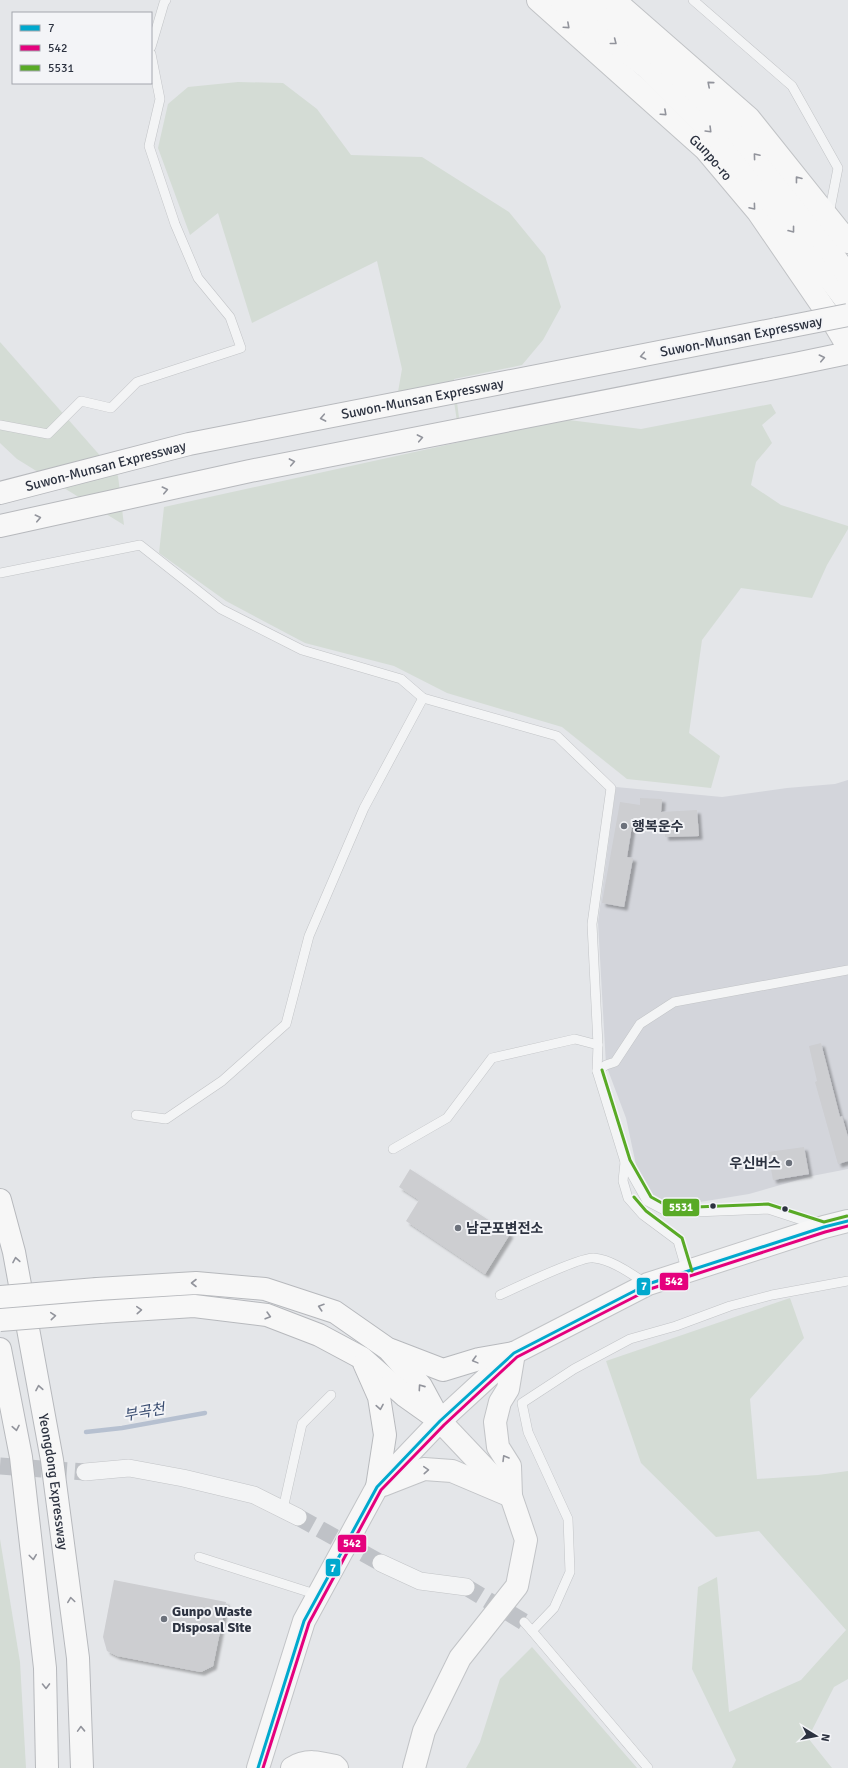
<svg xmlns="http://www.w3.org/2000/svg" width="848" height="1768" font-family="Signika,'Noto Sans KR',sans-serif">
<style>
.built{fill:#d3d5db}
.green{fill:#d4dcd5}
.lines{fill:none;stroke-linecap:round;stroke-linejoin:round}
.stream{stroke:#b6c0d0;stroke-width:4.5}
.building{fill:#cdced1;filter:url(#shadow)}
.street-tunnel{stroke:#bfc2c7;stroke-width:17;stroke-dasharray:17 8;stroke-linecap:butt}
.lane-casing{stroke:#c2c4c7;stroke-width:10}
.street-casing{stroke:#c2c4c7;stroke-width:18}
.secondary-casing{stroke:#c2c4c7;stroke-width:24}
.primary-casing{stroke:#c1c3c6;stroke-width:24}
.highway-casing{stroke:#b7b9bd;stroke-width:24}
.lane{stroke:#f3f4f5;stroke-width:9}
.street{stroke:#f3f4f5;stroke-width:17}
.secondary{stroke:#f7f7f7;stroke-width:22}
.primary{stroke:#f7f7f7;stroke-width:22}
.highway{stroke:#f7f7f7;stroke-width:22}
.highway-bridge-casing{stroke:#b7b9bd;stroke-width:24;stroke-linecap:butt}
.highway-bridge{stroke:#f7f7f7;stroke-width:22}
.bus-1-casing{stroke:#f3f4f7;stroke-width:6}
.bus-2-casing{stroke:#f3f4f7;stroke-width:6}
.bus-3-casing{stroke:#f3f4f7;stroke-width:6}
.bus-1{stroke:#00a9ce;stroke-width:3}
.bus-2{stroke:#e5007d;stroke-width:3}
.bus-3{stroke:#59aa26;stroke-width:3}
.oneway{stroke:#92949c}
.poi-dot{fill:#6c717b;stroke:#f3f4f7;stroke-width:1.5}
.bus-dot{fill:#2c3240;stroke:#f3f4f7;stroke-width:1.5}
.labels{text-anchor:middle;stroke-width:4;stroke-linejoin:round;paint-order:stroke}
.street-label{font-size:14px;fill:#2c3240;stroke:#f3f4f7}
.poi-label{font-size:14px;font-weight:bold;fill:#2c3240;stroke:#f3f4f7;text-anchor:start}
.water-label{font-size:15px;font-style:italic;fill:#3a4d71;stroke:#f3f4f7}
.line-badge{stroke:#f3f4f7;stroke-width:1.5}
.badge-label{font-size:11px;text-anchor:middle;font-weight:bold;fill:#fff}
</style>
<defs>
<filter id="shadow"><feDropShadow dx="3.5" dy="3.5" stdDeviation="1" flood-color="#0004"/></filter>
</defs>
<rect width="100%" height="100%" fill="#e4e6e9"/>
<path class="built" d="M 848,780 L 848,1169 L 812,1176 L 749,1194 L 700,1202 L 666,1203 L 653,1197 L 639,1179 L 626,1118 L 606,1065 L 598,922 L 616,787 L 722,797 L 787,788 L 835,784 Z"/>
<g class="green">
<path d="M 238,82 L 283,83 L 317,109 L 351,155 L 422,157 L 509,212 L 545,256 L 561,307 L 543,340 L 522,365 L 454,379 L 462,441 L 569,420 L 641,429 L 771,404 L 776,413 L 762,425 L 772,443 L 756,462 L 751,485 L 781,505 L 848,526 L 848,529 L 827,565 L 812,598 L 741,588 L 702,640 L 689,733 L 720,756 L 711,788 L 627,779 L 562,727 L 447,693 L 394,666 L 305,643 L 226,601 L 159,553 L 164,507 L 460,442 L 451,381 L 398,392 L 402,369 L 377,261 L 252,323 L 218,213 L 190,235 L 158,148 L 168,104 L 188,87 Z"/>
<path d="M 0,342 L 118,476 L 124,525 L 17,459 L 0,443 Z"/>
<path d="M 790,1298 L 804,1338 L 750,1399 L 757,1479 L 818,1475 L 848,1471 L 848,1679 L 834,1687 L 808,1738 L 832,1768 L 732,1768 L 736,1760 L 692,1669 L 698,1587 L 717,1577 L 729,1712 L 801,1680 L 846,1630 L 759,1531 L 716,1537 L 641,1463 L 606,1361 Z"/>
<path d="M 0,1539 L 20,1662 L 26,1768 L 0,1768 Z"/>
<path d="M 532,1647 L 637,1768 L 466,1768 L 480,1742 L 500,1679 Z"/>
</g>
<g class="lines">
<path class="stream" d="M 86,1432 L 122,1428 L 205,1413"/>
</g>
<g class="building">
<path d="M 640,798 L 662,799 L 661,812 L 697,810 L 699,836 L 665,837 L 664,827 L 632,826 L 627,857 L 633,858 L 624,907 L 602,903 L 620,802 L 640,805 Z"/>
<path d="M 821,1043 L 840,1117 L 842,1116 L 848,1137 L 848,1161 L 838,1164 L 815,1082 L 817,1081 L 809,1046 Z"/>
<path d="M 804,1147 L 809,1174 L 773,1180 L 768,1152 Z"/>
<path d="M 410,1169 L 510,1234 L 485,1274 L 406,1221 L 419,1200 L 399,1187 Z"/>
<path d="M 114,1580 L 226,1602 L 213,1666 L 201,1672 L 117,1656 L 107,1651 L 103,1637 Z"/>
</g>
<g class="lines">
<g class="street-tunnel">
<path d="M 0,1466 L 85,1472"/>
<path d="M 298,1517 L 381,1563"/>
<path d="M 466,1587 L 524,1622"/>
</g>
<defs>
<g id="lane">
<path d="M 693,0 L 792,86 L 838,168 L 829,214"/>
<path d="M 151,47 L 164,3 L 166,0"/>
<path d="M 0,425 L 48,434 L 81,401 L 111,408 L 137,382 L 241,348 L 230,317 L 198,278 L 175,224 L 149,146 L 160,99 L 151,54"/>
<path d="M 0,573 L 140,545 L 221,609 L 302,650 L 401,679 L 423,698 L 557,736 L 611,788 L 592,924 L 598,1045"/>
<path d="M 597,1071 L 606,1065 L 615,1062 L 640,1024 L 674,1002 L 848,970"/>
<path d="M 136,1115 L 166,1119 L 222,1081 L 286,1024 L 309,936 L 364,808 L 423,698"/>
<path d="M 393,1149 L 447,1118 L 492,1058 L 575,1039 L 598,1045 L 597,1071 L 625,1162 L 647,1201 L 670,1213 L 768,1209 L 817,1225"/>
<path d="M 625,1162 L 623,1181 L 628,1198 L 643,1215 L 678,1241 L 687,1272"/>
<path d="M 500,1295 C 515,1288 582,1256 594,1258 C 613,1260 631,1274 647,1284"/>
<path d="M 283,1509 L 302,1424 L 331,1395"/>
<path d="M 199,1557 L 318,1595"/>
<path d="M 524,1622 L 532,1631 L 554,1608 L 570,1572 L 568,1519 L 528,1432 L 522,1403 L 574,1369 L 630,1339 L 676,1326 L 730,1306 L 772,1295 L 848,1281"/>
<path d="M 532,1631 L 648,1768"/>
</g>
<g id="street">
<path d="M 85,1472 L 129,1468 L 183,1478 L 254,1495 L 298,1517"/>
<path d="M 381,1563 L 420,1581 L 466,1587"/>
</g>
<g id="secondary">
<path d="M 383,1485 L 424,1469 L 452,1471 L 511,1496 L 510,1466 L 498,1447 L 495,1422 L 500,1402 L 508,1389 L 514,1353"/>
<path d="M 258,1768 L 304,1621 L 377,1487 L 440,1421 L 514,1353 L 648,1284 L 824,1227 L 848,1221"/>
<path d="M 292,1768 C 306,1759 319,1762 335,1766 L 337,1768"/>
<path d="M 414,1768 L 424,1731 L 460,1658 L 517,1586 L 526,1540 L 511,1496 L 440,1421"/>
</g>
<g id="primary">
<path id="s1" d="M 538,0 L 705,149 L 758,212 L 832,320 L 848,347"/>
<path d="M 561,0 L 645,66 L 719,140 L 782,216 L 848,303"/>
<path d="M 589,0 L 662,59 L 733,127 L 817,232 L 848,276"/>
<path d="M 614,0 L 749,118 L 848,242"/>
</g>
<g id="highway">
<path id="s2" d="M 0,493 L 189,444 L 777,329"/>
<path d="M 0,526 L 250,471 L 795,364 L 848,353"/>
<path id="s3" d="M 0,1200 L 14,1252 L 52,1460 L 78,1658 L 82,1768"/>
<path d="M 97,1289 L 196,1283 L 265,1289 L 335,1312 L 388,1349 L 421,1386 L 440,1421"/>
<path d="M 100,1312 L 194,1306 L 267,1315 L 319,1335 L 362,1358 L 405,1396 L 436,1418"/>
<path d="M 0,1349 L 21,1457 L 45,1668 L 47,1768"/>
<path d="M 391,1350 L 443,1370 L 479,1359 L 514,1353"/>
<path d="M 364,1363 L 379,1397 L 385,1435 L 377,1487"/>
</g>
</defs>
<use href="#lane" class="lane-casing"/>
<use href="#street" class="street-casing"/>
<use href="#secondary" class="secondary-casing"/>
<use href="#primary" class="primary-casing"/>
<use href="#highway" class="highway-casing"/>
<use href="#lane" class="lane"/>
<use href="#street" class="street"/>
<use href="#secondary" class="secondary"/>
<use href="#primary" class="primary"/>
<use href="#highway" class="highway"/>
<defs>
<g id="highway-bridge">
<path d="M 777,329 L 848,315"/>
<path d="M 0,1297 L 97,1289"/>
<path d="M 0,1320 L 100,1312"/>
</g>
</defs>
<use href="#highway-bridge" class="highway-bridge-casing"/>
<use href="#highway-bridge" class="highway-bridge"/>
<defs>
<path id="bus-1" d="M 258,1768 L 304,1621 L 377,1487 L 440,1421 L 514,1353 L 648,1284 L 824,1227 L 848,1221"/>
<path id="bus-2" d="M 263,1768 L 309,1623 L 381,1490 L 444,1425 L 517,1357 L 650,1289 L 825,1232 L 848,1226"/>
<g id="bus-3">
<path d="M 602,1070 L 630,1160 L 651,1197 L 671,1208 L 768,1204 L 824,1222 L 847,1216"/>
<path d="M 634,1197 L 646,1211 L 682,1238 L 692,1271"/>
</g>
</defs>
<use href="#bus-1" class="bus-1-casing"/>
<use href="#bus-2" class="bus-2-casing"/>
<use href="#bus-3" class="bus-3-casing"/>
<use href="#bus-1" class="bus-1"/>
<use href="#bus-2" class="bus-2"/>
<use href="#bus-3" class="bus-3"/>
</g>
<defs><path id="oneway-chevron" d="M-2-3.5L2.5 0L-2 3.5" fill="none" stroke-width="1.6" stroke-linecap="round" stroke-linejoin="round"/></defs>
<g class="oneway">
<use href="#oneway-chevron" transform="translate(567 26) rotate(42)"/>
<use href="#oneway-chevron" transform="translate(614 42) rotate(38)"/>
<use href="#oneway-chevron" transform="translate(710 84) rotate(-139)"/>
<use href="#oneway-chevron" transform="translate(664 113) rotate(42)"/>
<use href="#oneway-chevron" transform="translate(709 130) rotate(45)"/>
<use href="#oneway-chevron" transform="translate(756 156) rotate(-130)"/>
<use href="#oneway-chevron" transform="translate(798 179) rotate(-128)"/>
<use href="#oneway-chevron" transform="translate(753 207) rotate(50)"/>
<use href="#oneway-chevron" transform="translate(792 230) rotate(52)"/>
<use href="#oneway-chevron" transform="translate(643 356) rotate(169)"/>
<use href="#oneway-chevron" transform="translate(822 358) rotate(-13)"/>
<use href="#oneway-chevron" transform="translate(323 418) rotate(169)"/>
<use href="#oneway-chevron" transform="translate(420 438) rotate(-11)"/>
<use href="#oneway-chevron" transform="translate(292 462) rotate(-11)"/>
<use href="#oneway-chevron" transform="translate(165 490) rotate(-13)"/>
<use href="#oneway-chevron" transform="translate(38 518) rotate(-13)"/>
<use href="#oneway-chevron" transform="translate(16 1260) rotate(-100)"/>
<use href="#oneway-chevron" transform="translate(194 1283) rotate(180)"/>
<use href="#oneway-chevron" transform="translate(321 1307) rotate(-162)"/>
<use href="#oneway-chevron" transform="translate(139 1310) rotate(-4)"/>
<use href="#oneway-chevron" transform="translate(53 1316) rotate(-5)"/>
<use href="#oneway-chevron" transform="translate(268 1316) rotate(16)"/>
<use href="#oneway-chevron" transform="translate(475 1360) rotate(165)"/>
<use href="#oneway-chevron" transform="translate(421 1387) rotate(-125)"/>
<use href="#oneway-chevron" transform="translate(39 1388) rotate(-100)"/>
<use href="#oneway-chevron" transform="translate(380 1407) rotate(80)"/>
<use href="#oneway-chevron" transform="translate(16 1428) rotate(79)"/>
<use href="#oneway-chevron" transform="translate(505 1458) rotate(-121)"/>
<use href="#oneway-chevron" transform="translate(426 1470) rotate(-4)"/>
<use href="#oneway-chevron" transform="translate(33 1557) rotate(83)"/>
<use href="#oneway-chevron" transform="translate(71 1600) rotate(-98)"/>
<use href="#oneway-chevron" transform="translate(46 1686) rotate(89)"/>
<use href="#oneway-chevron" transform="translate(81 1729) rotate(-92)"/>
</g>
<g class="poi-dot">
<circle cx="624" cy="826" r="4"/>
<circle cx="789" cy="1163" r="4"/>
<circle cx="458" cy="1228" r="4"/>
<circle cx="164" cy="1619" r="4"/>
</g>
<g class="bus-dot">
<circle cx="713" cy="1206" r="3.5"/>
<circle cx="785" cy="1209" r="3.5"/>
</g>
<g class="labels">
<g class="street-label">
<text dy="5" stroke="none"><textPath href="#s1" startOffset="234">Gunpo-ro</textPath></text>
<text transform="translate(741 336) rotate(-11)" y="5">Suwon-Munsan Expressway</text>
<text dy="5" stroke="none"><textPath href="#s2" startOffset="433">Suwon-Munsan Expressway</textPath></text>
<text dy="5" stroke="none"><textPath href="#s2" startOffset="109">Suwon-Munsan Expressway</textPath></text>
<text dy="5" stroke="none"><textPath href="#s3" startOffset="287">Yeongdong Expressway</textPath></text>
</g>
<g class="poi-label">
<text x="632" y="831">행복운수</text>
<text x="781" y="1168" text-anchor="end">우신버스</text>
<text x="466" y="1233">남군포변전소</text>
<text x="172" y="1616">Gunpo Waste<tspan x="172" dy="16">Disposal Site</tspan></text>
</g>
<g class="water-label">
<text transform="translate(144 1412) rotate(-10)" y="5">부곡천</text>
</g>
</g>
<g class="line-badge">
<rect x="662" y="1198" width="38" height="19" rx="4" fill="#59aa26"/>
<rect x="659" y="1272" width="30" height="19" rx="4" fill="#e5007d"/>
<rect x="636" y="1277" width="15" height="19" rx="4" fill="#00a9ce"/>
<rect x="337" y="1534" width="30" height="19" rx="4" fill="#e5007d"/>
<rect x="325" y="1558" width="16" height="19" rx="4" fill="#00a9ce"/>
</g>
<g class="badge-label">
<text x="681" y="1211">5531</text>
<text x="674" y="1285">542</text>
<text x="644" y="1290">7</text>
<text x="352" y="1547">542</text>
<text x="333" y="1572">7</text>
</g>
<rect x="12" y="12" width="140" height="72" fill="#f3f4f7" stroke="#a3a6ae"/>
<rect x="20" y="25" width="20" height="6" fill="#00a9ce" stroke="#a3a6ae"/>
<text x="48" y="32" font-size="12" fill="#2c3240">7</text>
<rect x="20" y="45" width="20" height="6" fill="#e5007d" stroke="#a3a6ae"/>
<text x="48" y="52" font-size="12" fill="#2c3240">542</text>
<rect x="20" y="65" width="20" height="6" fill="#59aa26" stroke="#a3a6ae"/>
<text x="48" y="72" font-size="12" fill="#2c3240">5531</text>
<g transform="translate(816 1736) rotate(100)" stroke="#f3f4f7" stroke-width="3" paint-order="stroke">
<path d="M0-3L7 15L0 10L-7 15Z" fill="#2c3240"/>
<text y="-6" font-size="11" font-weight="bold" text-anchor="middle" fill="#2c3240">N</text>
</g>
</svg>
